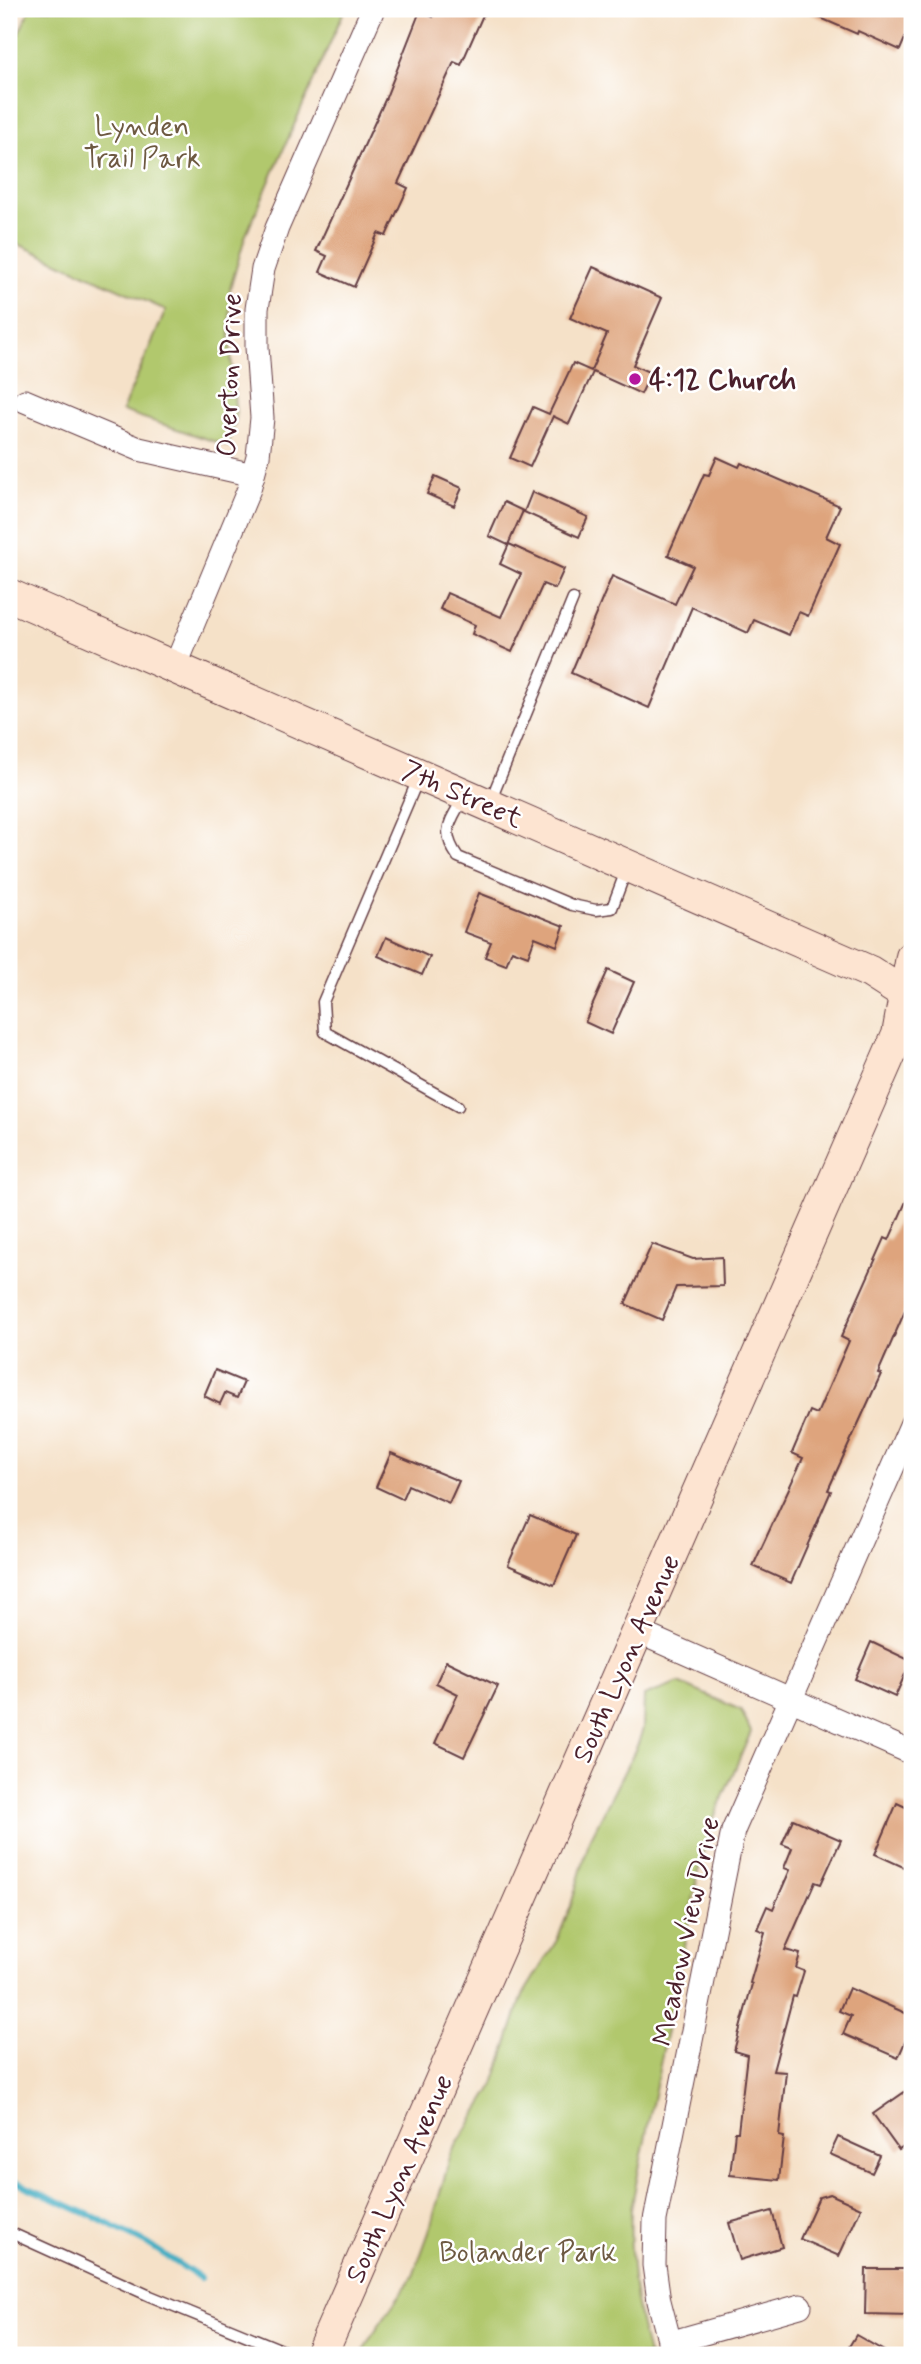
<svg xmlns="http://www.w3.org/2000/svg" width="921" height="2364" font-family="Mynerve,sans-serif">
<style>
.green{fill:#b1c86d;stroke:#7e744c;stroke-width:2}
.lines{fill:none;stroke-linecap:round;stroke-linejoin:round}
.stream{stroke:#44aec3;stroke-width:6}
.building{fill:#dea47d}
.lane-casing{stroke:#643c43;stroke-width:13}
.street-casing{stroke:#643c43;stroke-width:25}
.secondary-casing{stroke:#643c43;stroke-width:34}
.lane{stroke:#fff;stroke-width:10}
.street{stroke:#fff;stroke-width:23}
.secondary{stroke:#fde4d1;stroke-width:32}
.poi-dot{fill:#b5179e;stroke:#fff;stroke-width:2.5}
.labels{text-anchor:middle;stroke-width:5;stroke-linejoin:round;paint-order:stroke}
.park-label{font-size:28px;fill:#6e5a42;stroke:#fff}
.street-label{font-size:28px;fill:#4a1f2b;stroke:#fff}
.poi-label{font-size:28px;font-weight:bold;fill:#4a1f2b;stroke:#fff;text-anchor:start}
</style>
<rect width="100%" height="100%" fill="#fff"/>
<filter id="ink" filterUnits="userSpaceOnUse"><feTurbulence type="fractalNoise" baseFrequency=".0143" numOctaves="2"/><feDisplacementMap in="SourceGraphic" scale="14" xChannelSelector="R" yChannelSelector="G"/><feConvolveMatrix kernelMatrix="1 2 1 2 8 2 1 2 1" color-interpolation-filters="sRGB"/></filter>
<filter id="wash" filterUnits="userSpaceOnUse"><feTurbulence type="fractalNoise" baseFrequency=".00686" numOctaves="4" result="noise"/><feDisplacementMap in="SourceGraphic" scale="28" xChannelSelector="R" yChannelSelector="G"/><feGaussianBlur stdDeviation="1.57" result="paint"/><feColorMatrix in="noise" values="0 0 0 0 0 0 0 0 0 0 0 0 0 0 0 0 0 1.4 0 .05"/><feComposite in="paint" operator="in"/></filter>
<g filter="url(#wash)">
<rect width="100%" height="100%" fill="#f5e1c8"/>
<g class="green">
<path d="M 30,9 L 345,9 L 245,237 L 230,289 L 230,343 L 236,418 L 228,446 L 122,411 L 166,310 L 9,240 L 9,55 Z"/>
<path d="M 679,1683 L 741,1710 L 751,1732 L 712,1822 L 701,1861 L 631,2209 C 629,2261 634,2304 648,2355 L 361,2355 L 370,2338 L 413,2276 L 429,2232 L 451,2154 L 493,2087 L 523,1995 L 557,1940 L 571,1905 L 590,1839 L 638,1744 L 643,1728 L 644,1696 Z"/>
</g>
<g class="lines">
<path class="stream" d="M 9,2179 L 94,2217 L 148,2244 L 200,2278"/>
</g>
<g id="blocks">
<g class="building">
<path d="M 437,9 L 468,9 L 483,15 L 461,65 L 454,62 L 398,183 L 408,188 L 386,236 L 378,233 L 354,287 L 320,272 L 327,256 L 316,251 L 385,100 L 420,11 L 433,17 Z"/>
<path d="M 800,9 L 912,9 L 912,22 L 900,50 L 858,31 L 857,34 Z"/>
<path d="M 593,267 L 662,298 L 633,365 L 651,373 L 641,394 L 593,372 L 569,424 L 553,416 L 530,467 L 510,458 L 533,407 L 549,414 L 573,363 L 591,371 L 607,334 L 570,318 Z"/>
<path d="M 717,457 L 739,467 L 741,463 L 840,506 L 826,537 L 840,544 L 808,616 L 799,612 L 789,635 L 754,620 L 748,633 L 692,607 L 649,708 L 571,673 L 612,576 L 675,604 L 693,566 L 668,555 L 704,474 L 709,475 Z"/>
<path d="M 435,476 L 462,488 L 454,506 L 427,494 Z"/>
<path d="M 532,492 L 588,517 L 579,537 L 524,512 Z"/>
<path d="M 504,502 L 523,511 L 508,545 L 489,536 Z"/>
<path d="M 509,544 L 564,569 L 555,589 L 543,584 L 512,652 L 472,634 L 475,625 L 440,609 L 447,593 L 501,617 L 521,574 L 500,564 Z"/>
<path d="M 479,893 L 564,926 L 557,946 L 535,937 L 528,956 L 512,950 L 506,965 L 485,957 L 491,942 L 464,932 Z"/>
<path d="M 386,937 L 430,957 L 422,975 L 378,956 Z"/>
<path d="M 608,970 L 634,982 L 611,1034 L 585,1022 Z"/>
<path d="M 912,1188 L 912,1295 L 878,1373 L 881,1374 L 828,1490 L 831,1491 L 791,1583 L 753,1566 L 803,1458 L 792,1453 L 810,1411 L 817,1414 L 849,1341 L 841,1337 L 885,1238 L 889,1240 Z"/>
<path d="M 652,1244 L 693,1259 L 722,1257 L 723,1286 L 676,1287 L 662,1320 L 625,1304 Z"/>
<path d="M 215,1370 L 244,1382 L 237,1398 L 225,1393 L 220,1404 L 204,1396 Z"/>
<path d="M 391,1453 L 459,1481 L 449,1503 L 408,1485 L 402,1499 L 376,1487 Z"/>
<path d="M 530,1515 L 576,1535 L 554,1585 L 508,1565 Z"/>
<path d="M 871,1642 L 911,1661 L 895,1697 L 855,1679 Z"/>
<path d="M 446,1661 L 498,1686 L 464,1757 L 435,1743 L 458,1694 L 436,1683 Z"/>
<path d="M 897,1803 L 912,1810 L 912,1871 L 875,1854 Z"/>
<path d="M 793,1819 L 841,1840 L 821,1884 L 815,1882 L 785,1950 L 800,1954 L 796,1968 L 804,1971 L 796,1997 L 793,1996 L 773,2071 L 786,2072 L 779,2136 L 784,2137 L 779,2180 L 730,2175 L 735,2132 L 738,2132 L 747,2055 L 734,2051 L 752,1984 L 750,1983 L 765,1932 L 757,1929 L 767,1906 L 773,1909 L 790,1870 L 784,1868 L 792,1848 L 782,1844 Z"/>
<path d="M 849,1988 L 912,2016 L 912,2026 L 898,2058 L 843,2034 L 851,2016 L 839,2011 Z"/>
<path d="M 906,2091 L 912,2100 L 912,2141 L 899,2150 L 873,2114 Z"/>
<path d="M 838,2137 L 880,2156 L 872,2173 L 830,2154 Z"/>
<path d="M 830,2194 L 861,2208 L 839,2256 L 800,2239 L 819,2197 Z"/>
<path d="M 772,2211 L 782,2247 L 740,2260 L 729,2223 Z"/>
<path d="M 866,2269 L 912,2269 L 912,2315 L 865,2314 Z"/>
<path d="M 856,2335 L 891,2355 L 844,2355 Z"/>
</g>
</g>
</g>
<g filter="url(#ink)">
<use href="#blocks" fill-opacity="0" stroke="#643c43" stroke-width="2"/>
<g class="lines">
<defs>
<g id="lane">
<path d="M 419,777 L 323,1002 L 325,1032 L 458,1106"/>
<path d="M 464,796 C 451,822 439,830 458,857 L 572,905 L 596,910 L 612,908 L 627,868"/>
<path d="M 490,802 L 573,599"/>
<path d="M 9,2232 L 150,2296 L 294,2355"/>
</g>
<g id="street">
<path d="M 25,401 L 139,449 L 253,475"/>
<path d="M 175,667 L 249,489 L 258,456 L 262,418 L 257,347 L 257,309 L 263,269 L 277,228 L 373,9"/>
<path d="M 636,1631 L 912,1753"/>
<path d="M 669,2343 L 800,2306"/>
<path d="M 673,2355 L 659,2301 L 654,2265 L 655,2220 L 733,1831 L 912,1423"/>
</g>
<g id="secondary">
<path d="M 9,595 L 870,972 L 912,999"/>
<path d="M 321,2355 L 898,1035 L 912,957"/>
</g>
</defs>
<use href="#lane" class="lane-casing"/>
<use href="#street" class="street-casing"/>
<use href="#secondary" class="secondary-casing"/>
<use href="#lane" class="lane"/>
<use href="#street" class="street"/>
<use href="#secondary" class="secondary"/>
</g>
</g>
<circle class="poi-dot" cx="635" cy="379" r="7"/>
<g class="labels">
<g class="park-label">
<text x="142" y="135">Lynden<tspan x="142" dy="32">Trail Park</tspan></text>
<text x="528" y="2261">Bolander Park</text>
</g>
<g class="street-label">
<text transform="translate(228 375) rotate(-88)" y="10">Overton Drive</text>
<text transform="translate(463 793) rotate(24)" y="10">7th Street</text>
<text transform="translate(625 1658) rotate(-66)" y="10">South Lyon Avenue</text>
<text transform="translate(685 1931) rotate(-78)" y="10">Meadow View Drive</text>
<text transform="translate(398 2178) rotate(-66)" y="10">South Lyon Avenue</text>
</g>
<g class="poi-label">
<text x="649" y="389">4:12 Church</text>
</g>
</g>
<rect width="921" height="2364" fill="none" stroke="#fff" stroke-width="35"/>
</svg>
